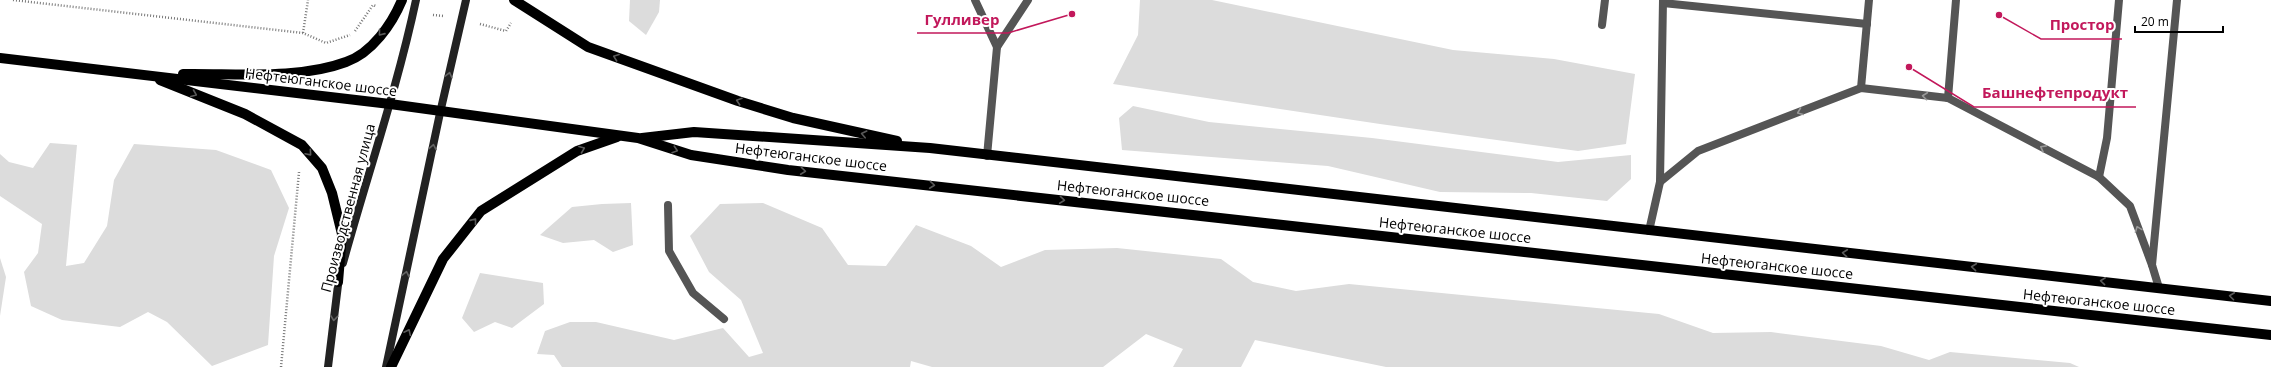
<svg xmlns="http://www.w3.org/2000/svg" width="2271" height="367" font-family="'Open Sans',sans-serif">
<style>
.green{fill:#dcdcdc}
.lines{fill:none;stroke-linecap:round;stroke-linejoin:round}
.path{stroke:#777;stroke-width:2.5;stroke-dasharray:1 2;stroke-linecap:butt}
.service{stroke:#555;stroke-width:8}
.secondary{stroke:#222;stroke-width:8}
.primary{stroke:#000;stroke-width:10}
.oneway{stroke:#595959}
.oneway2{stroke:#646464}
.oneway3{stroke:#999}
.labels{text-anchor:middle;stroke-width:4;stroke-linejoin:round;paint-order:stroke}
.street-label{font-size:14px;fill:#000;stroke:#fff}
.leader{fill:none;stroke:#c2185b;stroke-width:1.5}
.callout-dot{fill:#c2185b;stroke:#fff;stroke-width:1.5}
.callout-label{font-size:15px;text-anchor:middle;font-weight:bold;fill:#c2185b;stroke:#fff;stroke-width:4;stroke-linejoin:round;paint-order:stroke}
</style>
<rect width="100%" height="100%" fill="#fff"/>
<g class="green">
<path d="M 630,0 L 660,0 L 659,12 L 646,35 L 629,21 Z"/>
<path d="M 1140,0 L 1212,0 L 1453,50 L 1554,59 L 1635,74 L 1626,144 L 1578,151 L 1380,124 L 1113,84 L 1138,35 Z"/>
<path d="M 1133,106 L 1209,122 L 1372,138 L 1558,162 L 1631,155 L 1631,179 L 1607,201 L 1531,193 L 1440,192 L 1328,166 L 1122,150 L 1119,118 Z"/>
<path d="M 50,143 L 77,145 L 66,266 L 84,263 L 107,226 L 114,180 L 134,144 L 216,150 L 271,170 L 289,208 L 274,256 L 268,345 L 212,366 L 167,322 L 148,312 L 120,327 L 62,320 L 31,306 L 24,272 L 38,253 L 42,224 L 0,196 L 0,154 L 9,162 L 33,168 Z"/>
<path d="M 631,203 L 633,245 L 613,252 L 594,240 L 563,243 L 540,235 L 572,207 L 602,204 Z"/>
<path d="M 763,203 L 822,228 L 848,265 L 886,266 L 916,225 L 971,246 L 1001,267 L 1045,250 L 1117,248 L 1221,259 L 1253,282 L 1296,291 L 1349,284 L 1659,314 L 1713,333 L 1771,332 L 1881,346 L 1929,360 L 1950,352 L 2070,363 L 2079,367 L 1386,367 L 1255,340 L 1241,367 L 1173,367 L 1183,349 L 1146,334 L 1103,367 L 932,367 L 911,361 L 910,367 L 562,367 L 554,355 L 537,354 L 545,331 L 570,322 L 596,322 L 674,340 L 723,328 L 749,357 L 763,353 L 741,300 L 709,272 L 690,236 L 720,204 Z"/>
<path d="M 0,258 L 6,277 L 0,316 Z"/>
<path d="M 480,273 L 543,283 L 544,304 L 512,328 L 495,322 L 474,332 L 462,318 Z"/>
</g>
<g class="lines">
<g class="path">
<path d="M 13,0 L 303,33 L 326,43 L 350,35"/>
<path d="M 433,15 L 444,16"/>
<path d="M 480,24 L 506,31 L 511,23"/>
<path d="M 355,31 L 373,5 L 376,6"/>
<path d="M 303,33 L 308,0"/>
<path d="M 281,367 L 299,172"/>
</g>
<g class="service">
<path d="M 975,0 L 997,47"/>
<path d="M 1663,3 L 1867,24"/>
<path d="M 1602,25 L 1605,0"/>
<path d="M 1861,88 L 1869,0"/>
<path d="M 1948,98 L 1956,0"/>
<path d="M 987,156 L 997,47 L 1028,0"/>
<path d="M 2099,177 L 2107,138 L 2119,0"/>
<path d="M 1660,182 L 1663,0"/>
<path d="M 668,205 L 669,251 L 693,293 L 724,319"/>
<path d="M 1649,231 L 1660,182 L 1698,151 L 1861,88 L 1948,98 L 2099,177 L 2130,206 L 2152,265"/>
<path d="M 2159,288 L 2152,265 L 2177,0"/>
</g>
<g class="secondary">
<path d="M 343,263 C 367,176 397,89 416,0"/>
<path d="M 328,367 L 339,277"/>
<path d="M 386,367 L 440,113 L 466,0"/>
</g>
<g class="primary">
<path d="M 514,0 L 588,47 L 738,101 L 793,118 L 897,141"/>
<path d="M 0,58 L 390,104 L 638,138 L 691,155 L 788,170 L 2271,335"/>
<path d="M 183,74 C 234,73 298,80 346,62 C 372,53 392,24 402,0"/>
<path d="M 160,80 L 245,114 L 302,145 L 322,168 L 332,193 L 342,234 L 338,282"/>
<path d="M 642,138 L 694,132 L 930,148 L 2271,301"/>
<path d="M 391,367 L 443,259 L 481,211 L 577,151 L 617,137"/>
</g>
</g>
<defs><path id="oneway-chevron" d="M-2-3.5L2.5 0L-2 3.5" fill="none" stroke-width="1.6" stroke-linecap="round" stroke-linejoin="round"/></defs>
<g class="oneway">
<use href="#oneway-chevron" transform="translate(381 33) rotate(129)"/>
<use href="#oneway-chevron" transform="translate(616 57) rotate(-160)"/>
<use href="#oneway-chevron" transform="translate(194 94) rotate(22)"/>
<use href="#oneway-chevron" transform="translate(739 101) rotate(-162)"/>
<use href="#oneway-chevron" transform="translate(864 134) rotate(-167)"/>
<use href="#oneway-chevron" transform="translate(582 149) rotate(-21)"/>
<use href="#oneway-chevron" transform="translate(675 150) rotate(18)"/>
<use href="#oneway-chevron" transform="translate(309 153) rotate(49)"/>
<use href="#oneway-chevron" transform="translate(803 171) rotate(6)"/>
<use href="#oneway-chevron" transform="translate(932 185) rotate(6)"/>
<use href="#oneway-chevron" transform="translate(1062 200) rotate(6)"/>
<use href="#oneway-chevron" transform="translate(474 221) rotate(-51)"/>
<use href="#oneway-chevron" transform="translate(1845 253) rotate(-174)"/>
<use href="#oneway-chevron" transform="translate(1974 267) rotate(-174)"/>
<use href="#oneway-chevron" transform="translate(2103 281) rotate(-174)"/>
<use href="#oneway-chevron" transform="translate(2232 296) rotate(-173)"/>
<use href="#oneway-chevron" transform="translate(408 332) rotate(-64)"/>
</g>
<g class="oneway2">
<use href="#oneway-chevron" transform="translate(449 75) rotate(-76)"/>
<use href="#oneway-chevron" transform="translate(433 147) rotate(-79)"/>
<use href="#oneway-chevron" transform="translate(406 274) rotate(-78)"/>
<use href="#oneway-chevron" transform="translate(334 318) rotate(96)"/>
</g>
<g class="oneway3">
<use href="#oneway-chevron" transform="translate(1925 96) rotate(-173)"/>
<use href="#oneway-chevron" transform="translate(1800 112) rotate(158)"/>
<use href="#oneway-chevron" transform="translate(2043 148) rotate(-152)"/>
<use href="#oneway-chevron" transform="translate(2138 229) rotate(-111)"/>
</g>
<g class="labels">
<g class="street-label">
<text transform="translate(321 82) rotate(7)" y="5">Нефтеюганское шоссе</text>
<text transform="translate(811 157) rotate(7)" y="5">Нефтеюганское шоссе</text>
<text transform="translate(1133 193) rotate(6)" y="5">Нефтеюганское шоссе</text>
<text transform="translate(348 208) rotate(-75)" y="5">Производственная улица</text>
<text transform="translate(1455 230) rotate(6)" y="5">Нефтеюганское шоссе</text>
<text transform="translate(1777 266) rotate(6)" y="5">Нефтеюганское шоссе</text>
<text transform="translate(2099 302) rotate(6)" y="5">Нефтеюганское шоссе</text>
</g>
</g>
<path class="leader" d="M1072 14L1008 33H917M1999 15L2041 39H2122M1909 67L1974 107H2136"/>
<g class="callout-dot">
<circle cx="1072" cy="14" r="4"/>
<circle cx="1999" cy="15" r="4"/>
<circle cx="1909" cy="67" r="4"/>
</g>
<g class="callout-label">
<text x="962" y="25">Гулливер</text>
<text x="2082" y="30">Простор</text>
<text x="2055" y="98">Башнефтепродукт</text>
</g>
<path d="M2135 26v6h88v-6" fill="none" stroke="#000000" stroke-width="2"/>
<text x="2141" y="26" font-size="12" fill="#000000" stroke="#ffffff" stroke-width="3" paint-order="stroke">20 m</text>
</svg>
